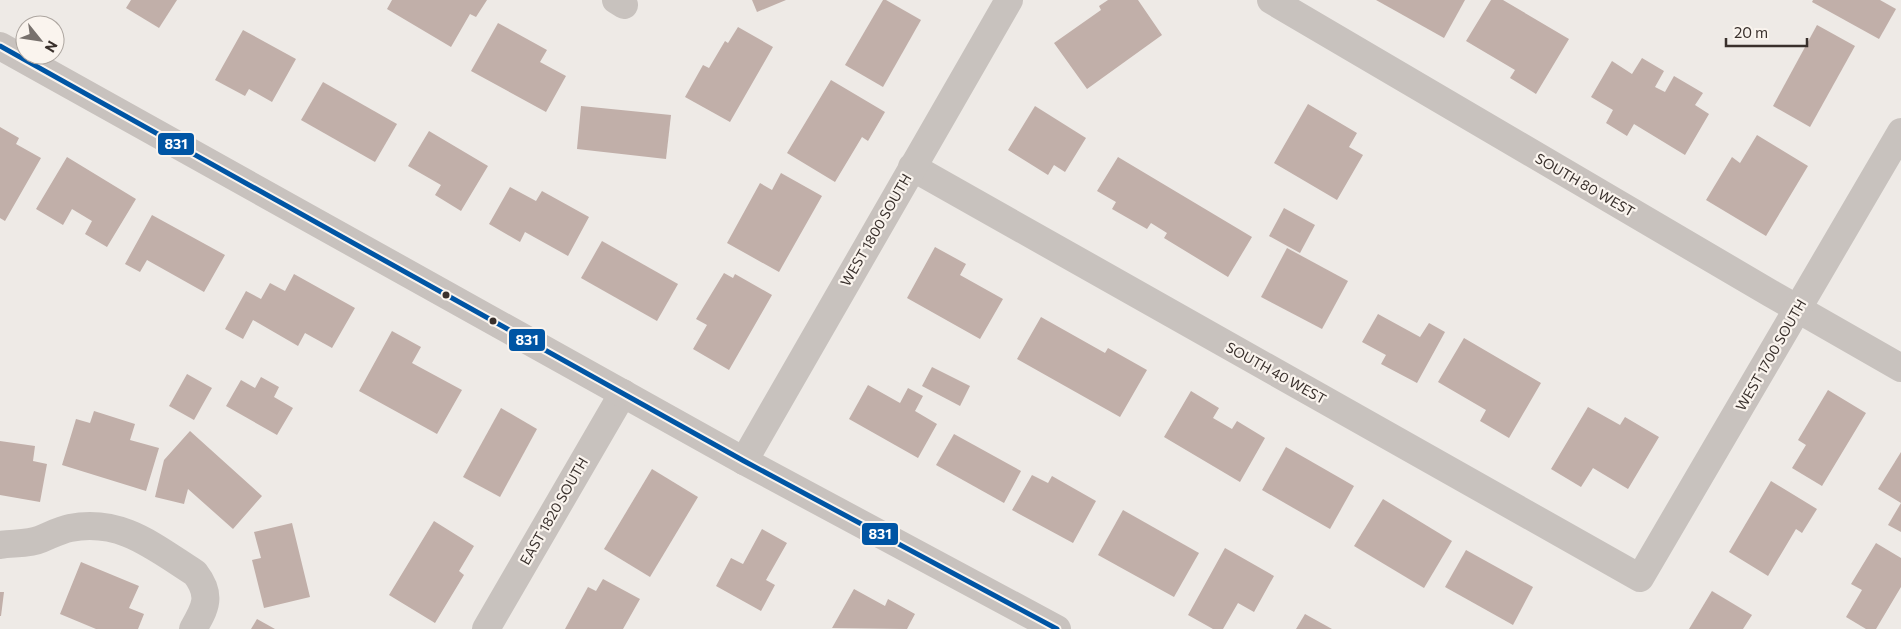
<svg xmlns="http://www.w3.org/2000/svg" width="1901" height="629" font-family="Commissioner,sans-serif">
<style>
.building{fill:#c1afa9}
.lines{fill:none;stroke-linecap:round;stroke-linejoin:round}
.minor{stroke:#c8c2be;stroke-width:28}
.tertiary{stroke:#c8c2be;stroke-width:28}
.bus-1-casing{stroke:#faf4ee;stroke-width:9}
.bus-1{stroke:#0055a4;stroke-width:5}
.bus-dot{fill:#39302c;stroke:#faf4ee;stroke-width:2}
.labels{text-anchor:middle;stroke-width:4.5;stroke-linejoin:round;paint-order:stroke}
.street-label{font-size:14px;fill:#39302c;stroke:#faf4ee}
.line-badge{stroke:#faf4ee;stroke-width:2}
.badge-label{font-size:14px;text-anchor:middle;font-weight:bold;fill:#fff}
</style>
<rect width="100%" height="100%" fill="#eeeae6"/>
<g class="building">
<path d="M 131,0 L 177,0 L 159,28 L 126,8 Z"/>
<path d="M 392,0 L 487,0 L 476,17 L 470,14 L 451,47 L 387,9 Z"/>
<path d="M 752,0 L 786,0 L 757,12 Z"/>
<path d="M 883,0 L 886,0 L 921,20 L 883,87 L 845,65 Z"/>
<path d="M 1108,0 L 1138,0 L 1162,35 L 1087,89 L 1054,43 L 1101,10 L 1099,6 Z"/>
<path d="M 1376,0 L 1465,0 L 1444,38 Z"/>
<path d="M 1491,0 L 1503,0 L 1569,39 L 1536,94 L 1510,78 L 1515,70 L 1466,41 Z"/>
<path d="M 1813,0 L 1880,0 L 1896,9 L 1879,39 L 1812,2 Z"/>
<path d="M 498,23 L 547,50 L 540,62 L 566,76 L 546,112 L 471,71 Z"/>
<path d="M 1817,25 L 1855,46 L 1810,127 L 1773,106 Z"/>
<path d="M 738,27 L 773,47 L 730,122 L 685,97 L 703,65 L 709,68 L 725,41 L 728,43 Z"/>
<path d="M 243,30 L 296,59 L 272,102 L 249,89 L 245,96 L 215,80 Z"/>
<path d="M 1642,58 L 1664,71 L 1655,87 L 1665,92 L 1674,76 L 1703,93 L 1695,105 L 1709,114 L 1685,155 L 1634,124 L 1627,136 L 1606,123 L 1613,110 L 1591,97 L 1612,61 L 1632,74 Z"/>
<path d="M 831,80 L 885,112 L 868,141 L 862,137 L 835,182 L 787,153 Z"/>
<path d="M 323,82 L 397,124 L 375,162 L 301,120 Z"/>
<path d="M 1308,104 L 1357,133 L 1349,147 L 1363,155 L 1337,200 L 1274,163 Z"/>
<path d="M 581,106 L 671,115 L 666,159 L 577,149 Z"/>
<path d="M 1035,106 L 1086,138 L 1065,172 L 1054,165 L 1048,175 L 1008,150 Z"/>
<path d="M 0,127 L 19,138 L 16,144 L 41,158 L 5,221 L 0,218 Z"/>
<path d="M 429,131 L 488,166 L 461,211 L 435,195 L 441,185 L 408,166 Z"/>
<path d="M 1757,135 L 1808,166 L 1766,236 L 1706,200 L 1732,157 L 1740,163 Z"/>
<path d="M 67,157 L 136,199 L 107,247 L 85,234 L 92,221 L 72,209 L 63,225 L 36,209 Z"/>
<path d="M 1118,157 L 1252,237 L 1228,277 L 1164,238 L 1167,233 L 1151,223 L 1147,229 L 1112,209 L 1116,202 L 1097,191 Z"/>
<path d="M 781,173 L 822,196 L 779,272 L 727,243 L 760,183 L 772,190 Z"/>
<path d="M 510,187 L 536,201 L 542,191 L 589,217 L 568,256 L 525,232 L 520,242 L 489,224 Z"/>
<path d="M 1284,208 L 1315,225 L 1300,253 L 1269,236 Z"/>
<path d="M 152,215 L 225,255 L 204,292 L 147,260 L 140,272 L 125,264 Z"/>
<path d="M 602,241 L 678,284 L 657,321 L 581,278 Z"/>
<path d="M 935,247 L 966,264 L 960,275 L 1003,299 L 980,339 L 907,298 Z"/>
<path d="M 1287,248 L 1348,281 L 1322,329 L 1261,297 Z"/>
<path d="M 724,273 L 733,278 L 735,274 L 772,295 L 729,370 L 693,349 L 707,325 L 696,319 Z"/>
<path d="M 294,274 L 355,308 L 332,348 L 305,333 L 298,346 L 253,320 L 243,339 L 225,329 L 246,291 L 261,299 L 270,283 L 285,291 Z"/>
<path d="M 1378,314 L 1420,337 L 1429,323 L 1445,332 L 1417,383 L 1381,364 L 1386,355 L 1362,342 Z"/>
<path d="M 1041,317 L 1105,353 L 1108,348 L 1147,370 L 1120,417 L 1017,359 Z"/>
<path d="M 392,331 L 421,347 L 412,363 L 462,390 L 437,434 L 359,391 Z"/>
<path d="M 1464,338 L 1541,383 L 1509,438 L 1480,421 L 1486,410 L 1438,382 Z"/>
<path d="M 932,367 L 970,386 L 960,406 L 922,386 Z"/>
<path d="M 187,374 L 212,388 L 194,420 L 169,406 Z"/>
<path d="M 261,377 L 279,387 L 274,397 L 293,408 L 277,435 L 226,406 L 241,380 L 255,388 Z"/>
<path d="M 868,385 L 900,403 L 908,388 L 923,396 L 915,411 L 937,424 L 918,458 L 849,419 Z"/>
<path d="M 1828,390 L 1866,413 L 1822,486 L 1792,468 L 1806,445 L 1798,440 Z"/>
<path d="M 1191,391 L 1219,408 L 1213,418 L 1232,429 L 1237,421 L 1265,438 L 1240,482 L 1164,437 Z"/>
<path d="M 1588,407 L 1620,425 L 1625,417 L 1659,437 L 1628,489 L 1593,468 L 1581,487 L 1551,469 Z"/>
<path d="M 501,408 L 537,429 L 500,497 L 463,477 Z"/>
<path d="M 94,411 L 135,424 L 130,440 L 159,448 L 146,491 L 62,465 L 76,419 L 90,423 Z"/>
<path d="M 190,431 L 262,496 L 233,529 L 188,489 L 184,504 L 155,497 L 164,460 Z"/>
<path d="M 954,434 L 1021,471 L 1004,503 L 936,465 Z"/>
<path d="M 0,441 L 35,446 L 33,461 L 47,464 L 40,502 L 0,495 Z"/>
<path d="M 1286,447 L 1354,486 L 1330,529 L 1262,490 Z"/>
<path d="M 1901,452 L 1901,503 L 1878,489 Z"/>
<path d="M 652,469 L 698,497 L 650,577 L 604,549 Z"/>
<path d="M 1032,475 L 1048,483 L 1052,476 L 1096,501 L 1073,543 L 1012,510 Z"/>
<path d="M 1771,481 L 1817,509 L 1802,533 L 1796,529 L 1768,576 L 1729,552 Z"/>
<path d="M 1383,499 L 1452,541 L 1424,588 L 1354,546 Z"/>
<path d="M 1901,503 L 1901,532 L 1888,525 Z"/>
<path d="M 1123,510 L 1199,553 L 1174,597 L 1098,555 Z"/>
<path d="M 434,521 L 474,546 L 459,571 L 464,575 L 435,623 L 389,595 Z"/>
<path d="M 292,523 L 310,597 L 264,608 L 252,560 L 261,558 L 254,532 Z"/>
<path d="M 762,529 L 787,543 L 766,580 L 775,585 L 761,611 L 716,586 L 731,558 L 743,564 Z"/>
<path d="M 1876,543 L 1901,558 L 1901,587 L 1876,629 L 1866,629 L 1846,617 L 1862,590 L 1851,584 Z"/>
<path d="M 1225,548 L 1274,576 L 1254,612 L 1238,603 L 1223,629 L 1213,629 L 1188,615 Z"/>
<path d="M 1466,550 L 1533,587 L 1513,625 L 1445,587 Z"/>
<path d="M 81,562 L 139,586 L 129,608 L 144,614 L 138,629 L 96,629 L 60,614 Z"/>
<path d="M 603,579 L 640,599 L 623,629 L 565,629 L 588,587 L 596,591 Z"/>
<path d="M 854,589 L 885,606 L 888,599 L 915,614 L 907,629 L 832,628 Z"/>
<path d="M 1712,591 L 1752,615 L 1743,629 L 1689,629 Z"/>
<path d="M 0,592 L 4,592 L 1,616 L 0,616 Z"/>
<path d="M 1305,614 L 1332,629 L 1296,629 Z"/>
<path d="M 257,619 L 275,629 L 251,629 Z"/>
</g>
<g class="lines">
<g class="minor">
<path d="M 616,0 L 624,5"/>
<path d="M 1271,0 L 1770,293 L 1901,368"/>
<path d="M 912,167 L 1640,578 L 1901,132"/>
<path d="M 744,461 L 1009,0"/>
<path d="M 0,545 C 13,543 30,544 41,539 C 51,535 60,530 70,528 C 121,518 154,547 195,573 C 212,595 206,607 193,629"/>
<path d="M 486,629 L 623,393"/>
</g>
<path class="tertiary" d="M 0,46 L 744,461 L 1057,629"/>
<defs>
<path id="bus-1" d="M 0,46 L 744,461 L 1057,629"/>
</defs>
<use href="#bus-1" class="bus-1-casing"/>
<use href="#bus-1" class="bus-1"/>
</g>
<g class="bus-dot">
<circle cx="446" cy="295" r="4.5"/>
<circle cx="493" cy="321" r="4.5"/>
</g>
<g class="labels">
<g class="street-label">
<text transform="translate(1585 185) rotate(30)" y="5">SOUTH 80 WEST</text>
<text transform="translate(876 230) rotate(-60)" y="5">WEST 1800 SOUTH</text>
<text transform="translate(1771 355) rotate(-60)" y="5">WEST 1700 SOUTH</text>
<text transform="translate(1276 373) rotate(29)" y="5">SOUTH 40 WEST</text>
<text transform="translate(554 511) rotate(-60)" y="5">EAST 1820 SOUTH</text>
</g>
</g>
<g class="line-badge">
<rect x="157" y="132" width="38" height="24" rx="5" fill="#0055a4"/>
<rect x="508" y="328" width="38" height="24" rx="5" fill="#0055a4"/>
<rect x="861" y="522" width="38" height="24" rx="5" fill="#0055a4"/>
</g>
<g class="badge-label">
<text x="176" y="149">831</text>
<text x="527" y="345">831</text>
<text x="880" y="539">831</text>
</g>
<g transform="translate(40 40) rotate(120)"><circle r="24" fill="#faf4ee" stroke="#ada6a0"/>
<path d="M0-4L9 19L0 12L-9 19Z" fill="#78716d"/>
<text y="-8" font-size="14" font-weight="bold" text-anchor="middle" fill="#39302c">N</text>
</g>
<path d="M1726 38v8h81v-8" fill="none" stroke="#39302c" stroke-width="2.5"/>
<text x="1734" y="38" font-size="15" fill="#39302c" stroke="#faf4ee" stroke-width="4" paint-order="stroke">20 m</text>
</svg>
